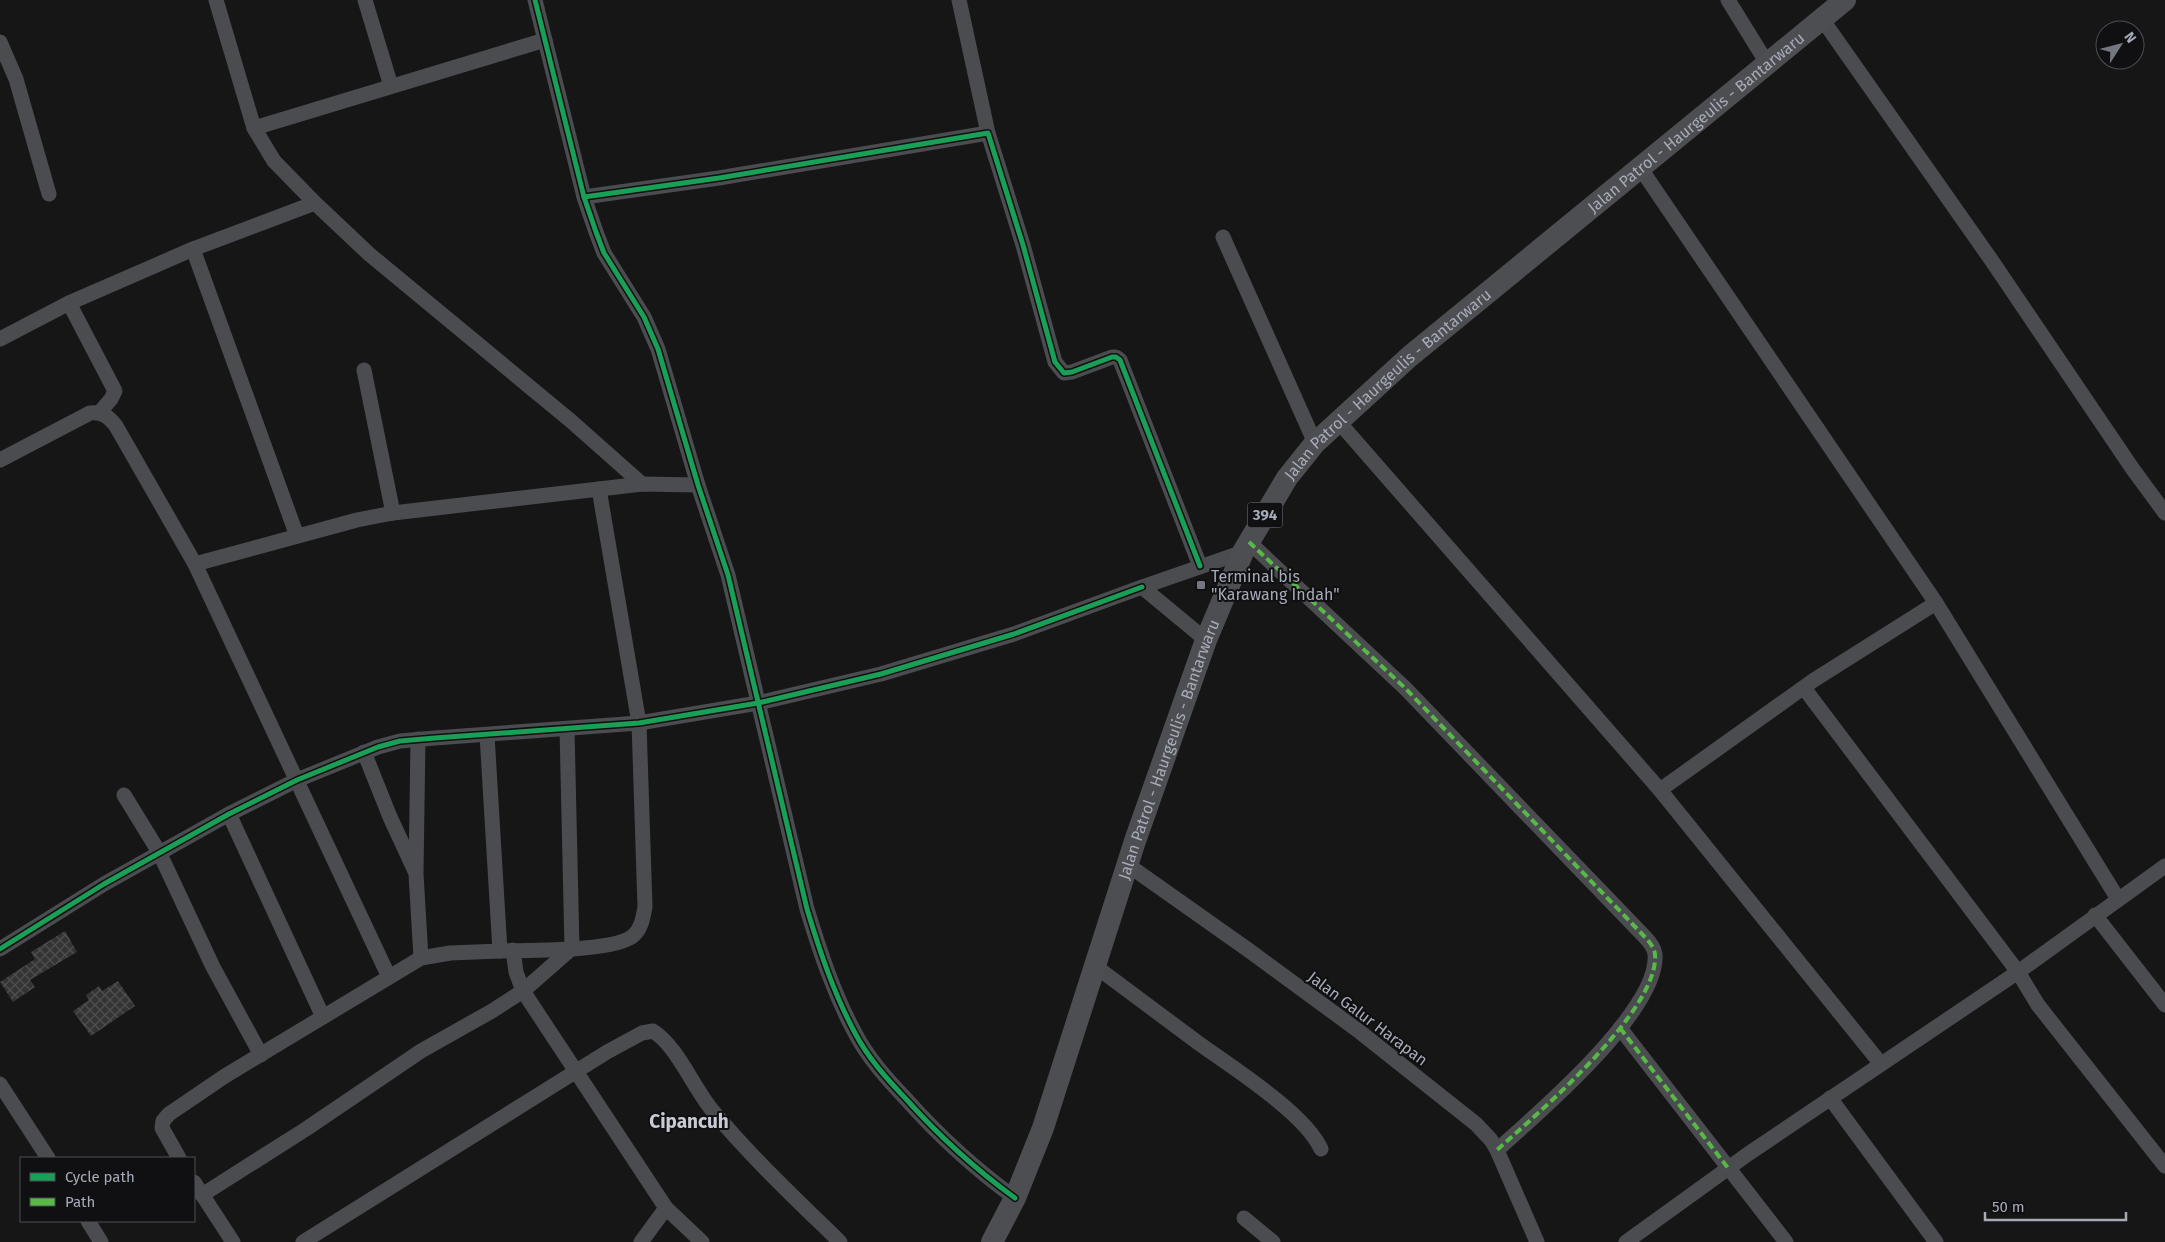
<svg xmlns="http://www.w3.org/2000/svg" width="2165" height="1242" font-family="'Fira Sans',sans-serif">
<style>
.building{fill:url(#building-cross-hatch)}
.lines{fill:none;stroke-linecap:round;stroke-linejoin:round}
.street{stroke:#4a4c4f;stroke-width:15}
.primary{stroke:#4d4e51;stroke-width:22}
.quiet{stroke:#58b947;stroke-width:4;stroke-dasharray:8 4;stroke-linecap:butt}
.cycleway-casing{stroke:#101012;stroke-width:8}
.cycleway{stroke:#1a9f57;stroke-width:5}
.poi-dot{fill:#74777f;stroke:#101012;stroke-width:2}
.labels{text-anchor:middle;stroke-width:4;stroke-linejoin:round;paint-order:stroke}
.shield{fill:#101012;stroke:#797c86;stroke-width:1}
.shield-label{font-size:15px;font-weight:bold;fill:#a6abb8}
.street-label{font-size:16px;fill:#a6abb8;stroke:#101012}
.poi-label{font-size:16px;fill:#a6abb8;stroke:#101012;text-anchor:start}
.quarter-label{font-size:19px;font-weight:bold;fill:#c8cbd4;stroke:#101012}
</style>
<defs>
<pattern id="building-cross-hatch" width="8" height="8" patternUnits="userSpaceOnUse" patternTransform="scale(1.25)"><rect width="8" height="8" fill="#343435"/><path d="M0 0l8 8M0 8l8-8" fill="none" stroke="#4e4f50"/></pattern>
</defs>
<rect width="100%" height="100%" fill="#161616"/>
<g class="building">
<path d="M 65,931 L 77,952 L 30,980 L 35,987 L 13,1002 L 0,982 L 35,959 L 31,952 Z"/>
<path d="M 118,981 L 135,1006 L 91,1036 L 73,1011 L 89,1000 L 86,995 L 99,986 L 102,991 Z"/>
</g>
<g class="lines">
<g class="street">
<path d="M 216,0 L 254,128 L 274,161 L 315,203 L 369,254 L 571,421 L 642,484"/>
<path d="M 365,0 L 391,86"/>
<path d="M 535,0 L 584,197 L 596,232 L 604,253 L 644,317 L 658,349 L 698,485 L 728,575 L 807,909 C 820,952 834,994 855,1033 C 868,1058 887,1079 906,1099 C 939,1136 975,1169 1015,1198"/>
<path d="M 959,0 L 988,133"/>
<path d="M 1728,0 L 1767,63"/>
<path d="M 1822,19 L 1992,261 L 2132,468 L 2165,513"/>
<path d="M 0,42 L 16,79 L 49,194"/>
<path d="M 254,128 L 545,40"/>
<path d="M 1641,169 L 1936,603 L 2118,899"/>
<path d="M 584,197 L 719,178 L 988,133 L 1023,245 L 1055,362 L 1064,373 L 1072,372 L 1112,357 L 1116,357 L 1120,360 L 1200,566"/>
<path d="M 1223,237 L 1315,443"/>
<path d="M 193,249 L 297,536"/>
<path d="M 69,303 L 115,391 L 111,399 L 100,412"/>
<path d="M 0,339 L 69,303 L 193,249 L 315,203"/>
<path d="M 364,370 L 393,513"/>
<path d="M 1338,421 L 1660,790 L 1881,1064"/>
<path d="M 0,460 L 90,413 C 103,412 108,416 116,426 L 195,564 L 389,977"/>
<path d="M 1249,542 L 1405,688 L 1643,935 C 1648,940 1654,947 1655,954 C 1660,1010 1537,1114 1497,1150"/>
<path d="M 195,564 L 357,520 L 393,513 L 642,484 L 698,485"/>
<path d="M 1206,640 L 1142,587 L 1243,552"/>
<path d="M 418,739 L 416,874 L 421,958"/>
<path d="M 364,752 L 390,817 L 415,871"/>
<path d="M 1660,790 L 1814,680 L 1936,603"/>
<path d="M 124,795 L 159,852 L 213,967 L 261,1055"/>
<path d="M 229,814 L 323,1017"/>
<path d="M 1128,865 L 1247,949 L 1360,1032 L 1476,1124 L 1491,1140 L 1497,1150 L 1537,1242"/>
<path d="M 2165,866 L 2018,972 L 2038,1005 L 2165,1166"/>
<path d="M 2095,915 L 2165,1005"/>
<path d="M 0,949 L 104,884 L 229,814 L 297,780 L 378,747 L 400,741 L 435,738 L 639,723 L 758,703 L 881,674 L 1014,634 L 1142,587"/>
<path d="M 513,950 L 516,972 L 523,991 L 666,1208 L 641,1242"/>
<path d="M 500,951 C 527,950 617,952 634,935 C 642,927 643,917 645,907 L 639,723 L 599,489"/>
<path d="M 1095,966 C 1129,991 1163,1017 1197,1042 C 1230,1066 1305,1113 1321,1149"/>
<path d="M 1620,1028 L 1786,1242"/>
<path d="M 0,1084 L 48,1158"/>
<path d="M 1830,1098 L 1936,1242"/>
<path d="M 179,1158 L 162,1128 L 163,1121 L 169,1114 L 225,1076 L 421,958 L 450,953 L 500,951 L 487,735"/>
<path d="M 194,1182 L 233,1242"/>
<path d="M 202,1195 L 306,1129 L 421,1051 L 492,1011 L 523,991 L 572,948 L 567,729"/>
<path d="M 666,1208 L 702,1242"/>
<path d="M 1244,1218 L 1273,1242"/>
<path d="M 88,1221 L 101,1242"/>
<path d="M 303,1242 L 607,1052 L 642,1033 L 653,1031 C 677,1046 693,1087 712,1110 C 751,1157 797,1200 840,1242"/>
<path d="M 1626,1242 L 1748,1154 L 2018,972 L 1804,688"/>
</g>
<path class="primary" id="s1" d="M 992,1242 L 1015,1198 L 1043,1128 L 1135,841 L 1206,640 L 1243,552 L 1287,478 L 1315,443 L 1409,357 L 1845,0"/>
<g class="quiet">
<path d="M 1249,542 L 1405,688 L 1643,935 C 1648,940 1654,947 1655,954 C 1660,1010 1537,1114 1497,1150"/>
<path d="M 1620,1028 L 1728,1168"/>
</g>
<defs>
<g id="cycleway">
<path d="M 535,0 L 584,197 L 596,232 L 604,253 L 644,317 L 658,349 L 698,485 L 728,575 L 807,909 C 820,952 834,994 855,1033 C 868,1058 887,1079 906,1099 C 939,1136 975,1169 1015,1198"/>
<path d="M 584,197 L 719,178 L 988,133 L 1023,245 L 1055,362 L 1064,373 L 1072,372 L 1112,357 L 1116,357 L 1120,360 L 1200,566"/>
<path d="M 0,949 L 104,884 L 229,814 L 297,780 L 378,747 L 400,741 L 435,738 L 639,723 L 758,703 L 881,674 L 1014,634 L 1142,587"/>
</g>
</defs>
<use href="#cycleway" class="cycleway-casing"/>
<use href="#cycleway" class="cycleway"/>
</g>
<rect class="poi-dot" x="1196" y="580" width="10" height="10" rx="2.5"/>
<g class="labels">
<rect class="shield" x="1247.5" y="502.5" width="35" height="25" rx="4"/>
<g class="shield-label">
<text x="1265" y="520">394</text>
</g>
<g class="street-label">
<text dy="6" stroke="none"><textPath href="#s1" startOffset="1364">Jalan Patrol - Haurgeulis - Bantarwaru</textPath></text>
<text dy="6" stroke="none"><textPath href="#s1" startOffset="959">Jalan Patrol - Haurgeulis - Bantarwaru</textPath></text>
<text dy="6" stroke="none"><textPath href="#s1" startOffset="524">Jalan Patrol - Haurgeulis - Bantarwaru</textPath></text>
<text transform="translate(1368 1018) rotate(37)" y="6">Jalan Galur Harapan</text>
</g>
<g class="poi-label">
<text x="1211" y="582">Terminal bis<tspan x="1211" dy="18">"Karawang Indah"</tspan></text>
</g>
<g class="quarter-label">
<text x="689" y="1128">Cipancuh</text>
</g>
</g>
<rect x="20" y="1157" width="175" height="65" fill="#101012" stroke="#4c4e54"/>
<rect x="30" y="1173" width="25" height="8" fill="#1a9f57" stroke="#4c4e54"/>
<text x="65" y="1182" font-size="15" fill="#a6abb8">Cycle path</text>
<rect x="30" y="1198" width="25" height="8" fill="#58b947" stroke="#4c4e54"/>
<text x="65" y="1207" font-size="15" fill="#a6abb8">Path</text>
<g transform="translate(2120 45) rotate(54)"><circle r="24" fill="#101012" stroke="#4c4e54"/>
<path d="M0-4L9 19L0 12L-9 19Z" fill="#74777f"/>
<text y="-8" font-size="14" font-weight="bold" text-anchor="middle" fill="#a6abb8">N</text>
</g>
<path d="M1985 1212v8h141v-8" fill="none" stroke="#a6abb8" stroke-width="2.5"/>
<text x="1992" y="1212" font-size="15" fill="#a6abb8" stroke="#101012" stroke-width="4" paint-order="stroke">50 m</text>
</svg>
